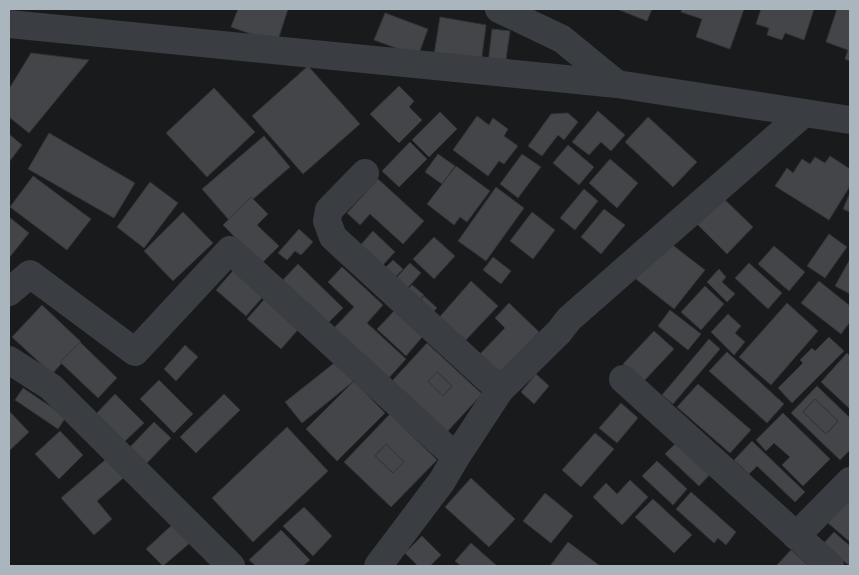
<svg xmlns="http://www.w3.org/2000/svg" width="859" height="575" font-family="Overpass,sans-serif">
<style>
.building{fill:#434549;stroke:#333438;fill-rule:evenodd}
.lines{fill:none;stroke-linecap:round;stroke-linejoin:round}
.street{stroke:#3a3d41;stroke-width:28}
</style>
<rect width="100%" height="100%" fill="#191a1c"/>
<g class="building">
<path d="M 238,9 L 288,9 L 277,43 L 231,27 Z"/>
<path d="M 617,9 L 652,9 L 647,21 Z"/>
<path d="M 682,9 L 744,9 L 730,49 L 696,37 L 702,19 L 681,12 Z"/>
<path d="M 761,9 L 814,9 L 804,40 L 785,33 L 782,40 L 767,35 L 769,28 L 756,24 Z"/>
<path d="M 837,9 L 850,9 L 850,61 L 845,59 L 848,50 L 826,42 Z"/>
<path d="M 385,13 L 428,29 L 418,56 L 374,40 Z"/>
<path d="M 440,17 L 486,25 L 481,63 L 434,55 Z"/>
<path d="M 492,29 L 510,31 L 505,66 L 488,64 Z"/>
<path d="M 31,53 L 89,60 L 29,133 L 9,117 L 9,89 Z"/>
<path d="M 308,66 L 360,124 L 303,174 L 252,116 Z"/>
<path d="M 399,86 L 414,101 L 409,107 L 422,120 L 399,143 L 370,114 Z"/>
<path d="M 214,88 L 255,132 L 207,177 L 166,133 Z"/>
<path d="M 598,111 L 625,135 L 611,151 L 601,142 L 589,155 L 572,142 Z"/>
<path d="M 440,112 L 457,129 L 429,157 L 412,140 Z"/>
<path d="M 568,113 L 578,122 L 564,140 L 558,135 L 542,156 L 528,146 L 551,114 Z"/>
<path d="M 477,116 L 489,125 L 493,118 L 508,129 L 504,136 L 518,146 L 504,164 L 499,161 L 488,176 L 453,150 Z"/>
<path d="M 648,117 L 697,162 L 673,187 L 625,142 Z"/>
<path d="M 49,133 L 135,183 L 114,218 L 28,169 Z"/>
<path d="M 9,134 L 22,145 L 9,162 Z"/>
<path d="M 264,136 L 290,167 L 229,220 L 202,189 Z"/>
<path d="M 410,142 L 427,159 L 399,187 L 382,171 Z"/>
<path d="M 568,145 L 594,167 L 579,185 L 553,163 Z"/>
<path d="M 438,154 L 455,166 L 442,184 L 425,172 Z"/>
<path d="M 522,154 L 541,167 L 518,198 L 500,184 Z"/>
<path d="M 830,156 L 850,169 L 850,186 L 829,220 L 775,186 L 787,168 L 793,173 L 802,159 L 810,164 L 815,157 L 825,163 Z"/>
<path d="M 610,159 L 638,183 L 617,208 L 589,183 Z"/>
<path d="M 456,166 L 490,191 L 467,222 L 460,217 L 454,225 L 427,204 Z"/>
<path d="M 33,176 L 91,219 L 67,250 L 10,207 Z"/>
<path d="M 378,179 L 424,221 L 403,244 L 370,214 L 360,225 L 347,213 Z"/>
<path d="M 150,182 L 178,203 L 144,248 L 117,227 Z"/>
<path d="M 496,187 L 524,208 L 486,261 L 458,241 Z"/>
<path d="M 584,189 L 598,201 L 575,230 L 560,218 Z"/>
<path d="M 718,193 L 753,227 L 727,254 L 692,219 Z"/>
<path d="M 850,193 L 850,212 L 843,209 Z"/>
<path d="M 251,197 L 268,214 L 257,225 L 279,246 L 261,264 L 223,225 Z"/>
<path d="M 604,209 L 625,225 L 601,254 L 581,237 Z"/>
<path d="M 183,212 L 213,243 L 173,281 L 144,251 Z"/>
<path d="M 532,212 L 555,230 L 533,259 L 510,241 Z"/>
<path d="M 9,217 L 29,233 L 9,258 Z"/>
<path d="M 299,229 L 313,242 L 301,255 L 295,251 L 287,260 L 278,253 Z"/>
<path d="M 373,231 L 395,252 L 379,269 L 357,249 Z"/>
<path d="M 829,234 L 847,247 L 825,278 L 807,266 Z"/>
<path d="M 434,237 L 455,256 L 434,279 L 413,259 Z"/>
<path d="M 666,240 L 705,270 L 674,309 L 636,279 Z"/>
<path d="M 774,246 L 805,272 L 789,291 L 758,264 Z"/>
<path d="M 493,257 L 511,271 L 501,284 L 483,270 Z"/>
<path d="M 850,259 L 850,294 L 835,286 Z"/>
<path d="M 393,260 L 403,269 L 391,281 L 381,272 Z"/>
<path d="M 410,263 L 421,273 L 403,293 L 392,282 Z"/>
<path d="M 749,263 L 782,293 L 768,309 L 735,278 Z"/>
<path d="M 298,264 L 343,308 L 324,327 L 280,283 Z"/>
<path d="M 238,265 L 268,291 L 246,316 L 216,290 Z"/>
<path d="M 342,267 L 383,305 L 367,323 L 406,359 L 387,380 L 333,329 L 354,307 L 328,282 Z"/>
<path d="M 719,269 L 726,277 L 722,282 L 735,294 L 727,302 L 707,282 Z"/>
<path d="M 471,281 L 498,306 L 463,343 L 437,320 Z"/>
<path d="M 819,281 L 850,306 L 850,322 L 841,334 L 801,303 Z"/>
<path d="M 412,285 L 424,295 L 416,304 L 404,293 Z"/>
<path d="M 705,286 L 724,304 L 701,330 L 681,312 Z"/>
<path d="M 269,294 L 303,324 L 281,349 L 247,319 Z"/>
<path d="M 424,296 L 437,308 L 430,315 L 417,303 Z"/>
<path d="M 509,303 L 539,332 L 497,376 L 477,357 L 505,328 L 495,318 Z"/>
<path d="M 787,303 L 818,331 L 771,385 L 739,357 Z"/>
<path d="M 42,305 L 81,342 L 52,374 L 12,337 Z"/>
<path d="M 395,310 L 423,336 L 406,356 L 377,329 Z"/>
<path d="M 670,310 L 701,334 L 688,350 L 658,326 Z"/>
<path d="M 728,314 L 741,326 L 735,333 L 745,342 L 734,355 L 711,332 Z"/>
<path d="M 654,331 L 674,349 L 642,383 L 623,364 Z"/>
<path d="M 829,337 L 844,351 L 792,403 L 778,388 L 803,363 L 800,360 L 812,348 L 815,351 Z"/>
<path d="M 709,339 L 720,349 L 673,404 L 662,395 Z"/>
<path d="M 80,342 L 117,378 L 98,398 L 60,362 Z"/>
<path d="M 427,343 L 482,394 L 446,433 L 391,382 ZM 437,372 L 452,386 L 443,396 L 428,381 Z"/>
<path d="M 185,345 L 198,357 L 176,381 L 164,369 Z"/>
<path d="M 727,352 L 784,404 L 767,423 L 709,371 Z"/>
<path d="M 847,353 L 850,356 L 850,409 L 821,382 Z"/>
<path d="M 338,360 L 355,380 L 302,423 L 285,402 Z"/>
<path d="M 437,372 L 452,386 L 443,396 L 428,381 Z"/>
<path d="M 536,374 L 549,386 L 534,404 L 521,392 Z"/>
<path d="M 159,380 L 193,414 L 174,433 L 140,399 Z"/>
<path d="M 354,381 L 385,413 L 337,461 L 306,429 Z"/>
<path d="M 698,384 L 751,430 L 730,453 L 677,407 Z"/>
<path d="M 817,386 L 850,418 L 850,450 L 840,460 L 791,413 ZM 815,399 L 838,421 L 826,434 L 803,412 Z"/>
<path d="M 23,388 L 66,417 L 58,429 L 15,400 Z"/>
<path d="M 115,394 L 144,423 L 122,444 L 95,415 Z"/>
<path d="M 224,394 L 240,410 L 196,453 L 180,437 Z"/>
<path d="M 815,399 L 838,421 L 826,434 L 803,412 Z"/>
<path d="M 621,403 L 638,418 L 617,443 L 599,428 Z"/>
<path d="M 9,411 L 29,432 L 9,451 Z"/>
<path d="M 783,413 L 830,459 L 803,486 L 782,465 L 790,457 L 774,443 L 766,451 L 756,440 Z"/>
<path d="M 390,414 L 437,460 L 391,507 L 344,462 ZM 386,444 L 404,462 L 393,473 L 375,456 Z"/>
<path d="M 154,422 L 171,438 L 145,465 L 128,449 Z"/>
<path d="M 287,427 L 328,471 L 253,542 L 212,498 Z"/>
<path d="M 60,431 L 83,455 L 59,479 L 35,454 Z"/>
<path d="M 595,433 L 614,449 L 581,487 L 562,470 Z"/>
<path d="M 682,437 L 716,468 L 699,486 L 665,454 Z"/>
<path d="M 752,441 L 805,492 L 795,502 L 757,466 L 749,474 L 734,460 Z"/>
<path d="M 386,444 L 404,462 L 393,473 L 375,456 Z"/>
<path d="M 112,454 L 129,473 L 97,501 L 112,519 L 94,535 L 61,498 Z"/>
<path d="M 657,461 L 687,489 L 673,505 L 642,476 Z"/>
<path d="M 471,478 L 515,519 L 489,547 L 445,507 Z"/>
<path d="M 630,480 L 648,497 L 622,525 L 593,497 L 606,483 L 617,494 Z"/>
<path d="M 691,492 L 736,532 L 726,545 L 718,538 L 714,543 L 676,509 Z"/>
<path d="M 545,493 L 573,516 L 551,543 L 523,521 Z"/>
<path d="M 653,499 L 692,535 L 674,553 L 635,517 Z"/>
<path d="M 848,499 L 850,501 L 850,542 L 828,523 Z"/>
<path d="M 304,507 L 332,536 L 313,556 L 283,526 Z"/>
<path d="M 173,524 L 191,542 L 163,566 L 146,549 Z"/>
<path d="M 281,530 L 310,560 L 303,566 L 256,566 L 249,560 Z"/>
<path d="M 834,532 L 850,546 L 850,566 L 822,545 Z"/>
<path d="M 422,536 L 441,555 L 430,566 L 418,566 L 405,553 Z"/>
<path d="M 568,542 L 600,566 L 550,566 Z"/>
<path d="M 471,543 L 497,566 L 461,566 L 455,561 Z"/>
<path d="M 791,550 L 809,566 L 776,566 Z"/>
</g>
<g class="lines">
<g class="street">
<path d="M 499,9 L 562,39 L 617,84"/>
<path d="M 9,24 L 617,84 L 850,120"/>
<path d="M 365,173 L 329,210 L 327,221 L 333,237 L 500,390"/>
<path d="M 9,292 L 30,274 L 135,352 L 230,250 L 456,457"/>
<path d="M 9,360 L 51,387 L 231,566"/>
<path d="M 623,379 L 830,566"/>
<path d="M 796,536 L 850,481"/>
<path d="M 378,566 L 442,481 L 456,457 L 500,390 L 559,332 L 569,319 L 804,113"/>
</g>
</g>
<rect width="859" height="575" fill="none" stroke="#aab5bd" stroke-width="20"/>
</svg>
